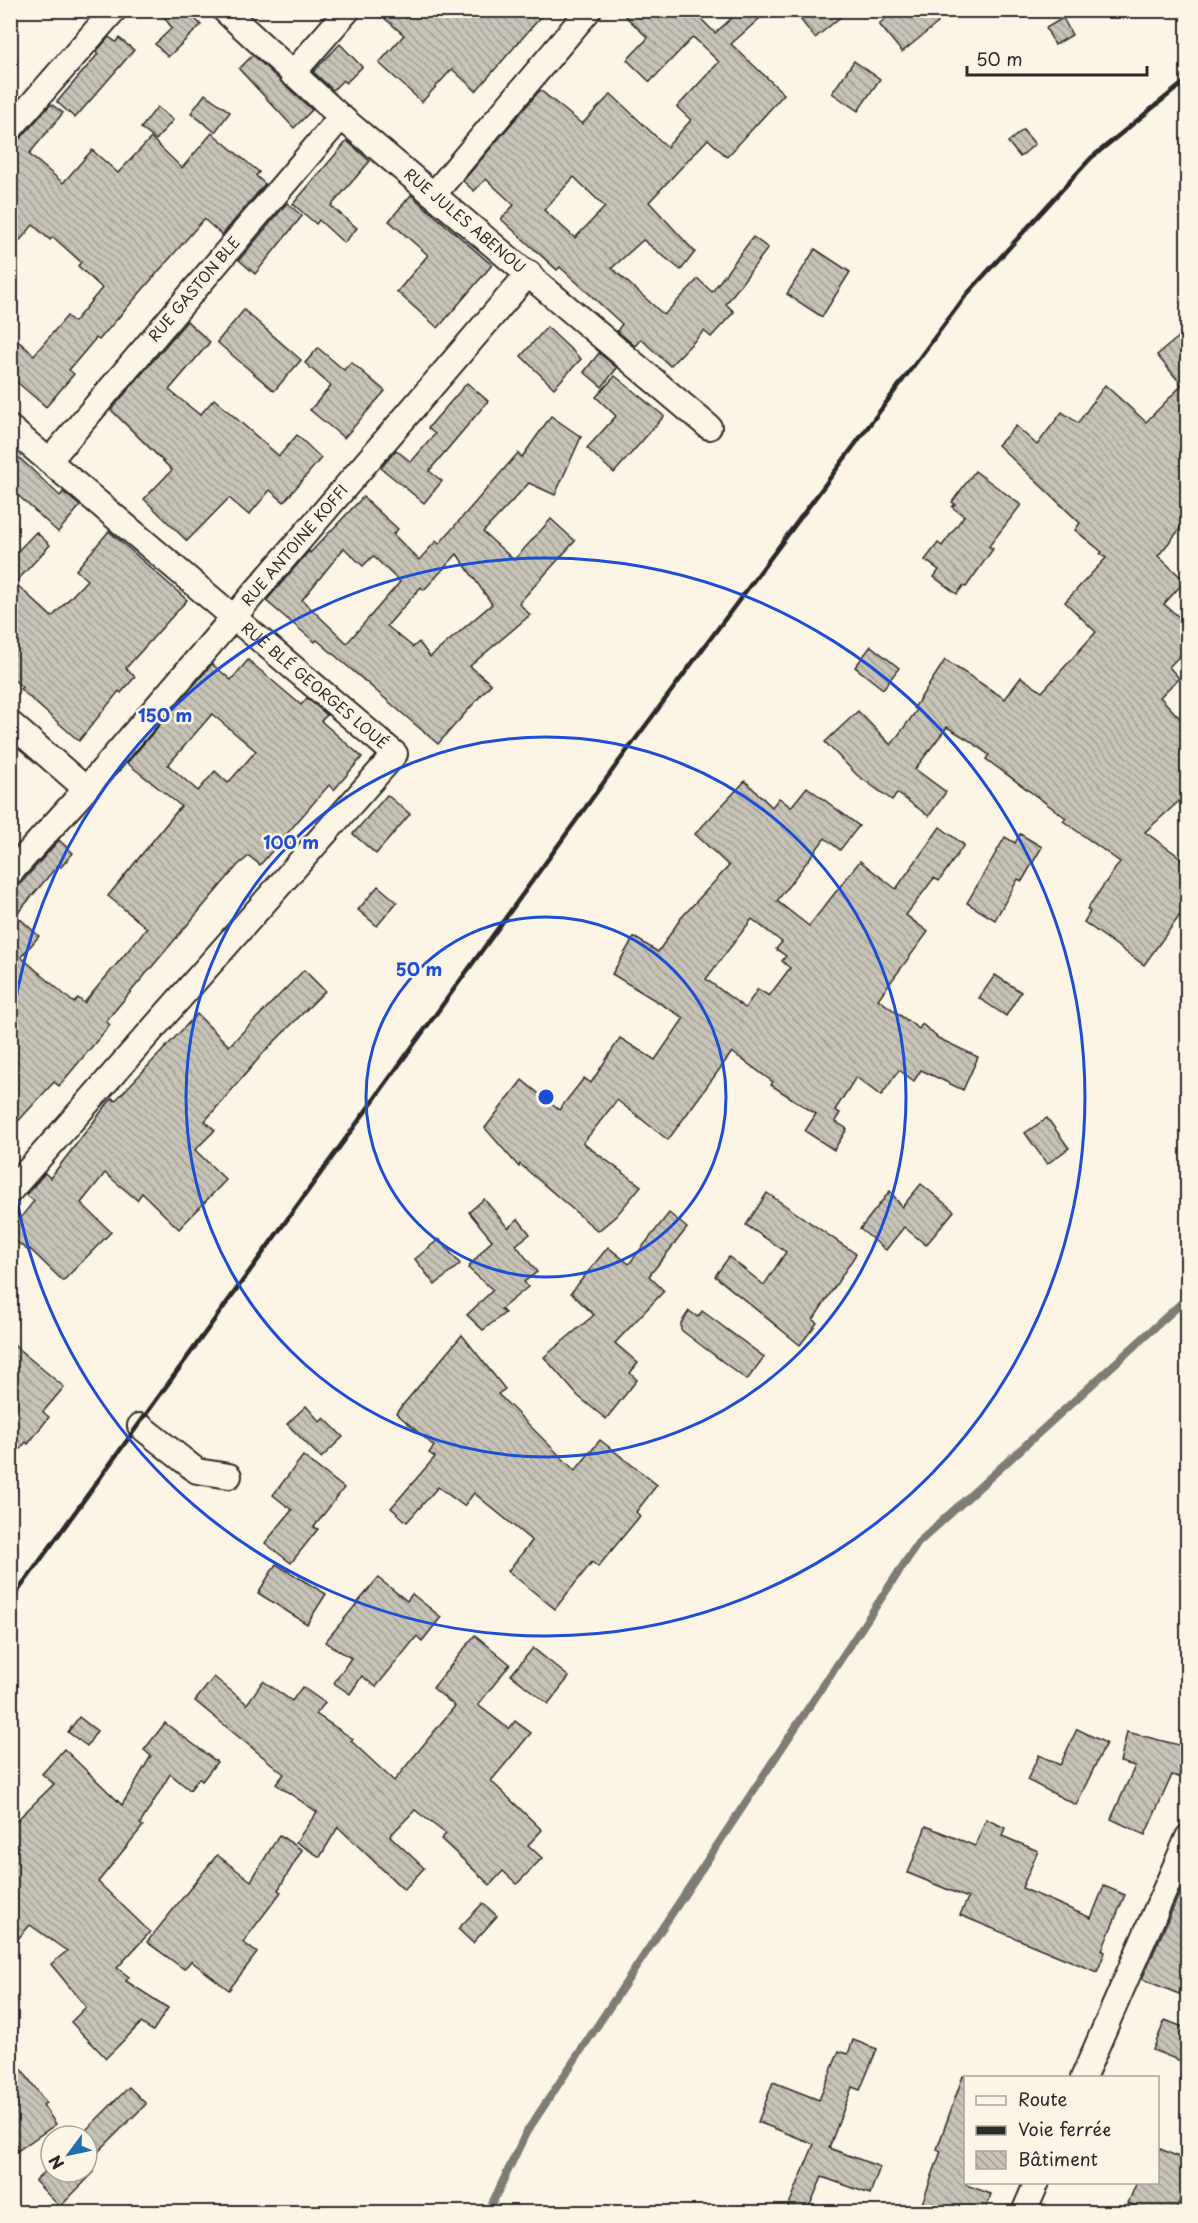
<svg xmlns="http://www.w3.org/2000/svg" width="1198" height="2223" font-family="'Playpen Sans',sans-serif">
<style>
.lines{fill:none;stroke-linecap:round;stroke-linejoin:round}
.stream{stroke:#7d7b74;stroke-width:8}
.building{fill:url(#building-back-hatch);stroke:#2b2b2b;stroke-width:1.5;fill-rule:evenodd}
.minor-casing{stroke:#2b2b2b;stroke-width:28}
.minor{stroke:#fcf5e5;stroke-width:24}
.rail{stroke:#2b2b2b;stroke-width:4.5}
.ring{fill:none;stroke:#1d4ed8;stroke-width:3}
.labels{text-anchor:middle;stroke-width:5;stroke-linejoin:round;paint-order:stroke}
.street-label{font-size:15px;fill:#2b2b2b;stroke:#fcf5e5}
.centre{fill:#1d4ed8;stroke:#fcf5e5;stroke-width:3}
.ring-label{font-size:18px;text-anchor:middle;font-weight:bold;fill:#1d4ed8;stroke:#fcf5e5;stroke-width:5;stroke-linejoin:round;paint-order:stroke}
</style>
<defs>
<pattern id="building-back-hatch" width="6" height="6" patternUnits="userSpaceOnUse" patternTransform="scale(1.5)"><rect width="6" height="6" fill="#c8c3b7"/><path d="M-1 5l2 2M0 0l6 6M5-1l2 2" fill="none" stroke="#a39f95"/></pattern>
</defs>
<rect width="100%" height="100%" fill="#fcf5e5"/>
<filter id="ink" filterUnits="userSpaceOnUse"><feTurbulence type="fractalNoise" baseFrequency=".0167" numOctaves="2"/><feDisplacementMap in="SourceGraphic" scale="12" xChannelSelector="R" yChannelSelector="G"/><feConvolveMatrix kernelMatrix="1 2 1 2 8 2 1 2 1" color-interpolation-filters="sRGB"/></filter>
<g filter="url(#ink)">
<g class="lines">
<path class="stream" d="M 488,2212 L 526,2133 L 918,1543 L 1188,1297"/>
</g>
<g class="building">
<path d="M 159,10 L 187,10 L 201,25 L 168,57 L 155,44 L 172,28 Z"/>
<path d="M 375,10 L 547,10 L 476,91 L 452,69 L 422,102 L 379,63 L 404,35 Z"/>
<path d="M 619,10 L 692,10 L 715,33 L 741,10 L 769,10 L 731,44 L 784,94 L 727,157 L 708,139 L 649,202 L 695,252 L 681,270 L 643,240 L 612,268 L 664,315 L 698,279 L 712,292 L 753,237 L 768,248 L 726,304 L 734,312 L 711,337 L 704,331 L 670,366 L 641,339 L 635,346 L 617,331 L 622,324 L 560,267 L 557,270 L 501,219 L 514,205 L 486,179 L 474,191 L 463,181 L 540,90 L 582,124 L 611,94 L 667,147 L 691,120 L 677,107 L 719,62 L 693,37 L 650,82 L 627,60 L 648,38 ZM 574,177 L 605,207 L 575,238 L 544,210 Z"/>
<path d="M 793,10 L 849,10 L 815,38 Z"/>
<path d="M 895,10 L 928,10 L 938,23 L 902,52 L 879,24 Z"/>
<path d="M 1063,18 L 1072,35 L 1055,45 L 1046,28 Z"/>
<path d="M 109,37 L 116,42 L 119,38 L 134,50 L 75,118 L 57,102 L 98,54 L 96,52 Z"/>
<path d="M 340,44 L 362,67 L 346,83 L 343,80 L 333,90 L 313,72 Z"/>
<path d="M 253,55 L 312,110 L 294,128 L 239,69 Z"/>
<path d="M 854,61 L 880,79 L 858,111 L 832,93 Z"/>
<path d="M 205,94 L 230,112 L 215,132 L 191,113 Z"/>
<path d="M 51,104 L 63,113 L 29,154 L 63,183 L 92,150 L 118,173 L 151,138 L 182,168 L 212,133 L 259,172 L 256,176 L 265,184 L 222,235 L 204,219 L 99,340 L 96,338 L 69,370 L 74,374 L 46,407 L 10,376 L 10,334 L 34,355 L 67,316 L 74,322 L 102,288 L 78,266 L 81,262 L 53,237 L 50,240 L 33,225 L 10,252 L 10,143 L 21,138 Z"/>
<path d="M 157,107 L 173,120 L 156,140 L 141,128 Z"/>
<path d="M 1023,130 L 1035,144 L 1020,157 L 1008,142 Z"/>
<path d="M 347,141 L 370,161 L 331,206 L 357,228 L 344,243 L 319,220 L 316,224 L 293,204 Z"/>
<path d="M 411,195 L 492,265 L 438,328 L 397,292 L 428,255 L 389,221 Z"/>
<path d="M 287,203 L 302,216 L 255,274 L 239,260 Z"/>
<path d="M 815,249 L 850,272 L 822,317 L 787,294 Z"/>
<path d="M 244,310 L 301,360 L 274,391 L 217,342 Z"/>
<path d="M 187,321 L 210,342 L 169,390 L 200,415 L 214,399 L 279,456 L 297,435 L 321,458 L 284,502 L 270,490 L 249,515 L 229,498 L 187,541 L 144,499 L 172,470 L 111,410 Z"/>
<path d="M 547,327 L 581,359 L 554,388 L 521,356 Z"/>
<path d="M 1188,329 L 1188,519 L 1158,556 L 1185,581 L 1164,604 L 1188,625 L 1188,647 L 1169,667 L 1179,678 L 1160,697 L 1188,727 L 1188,793 L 1145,832 L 1188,863 L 1188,904 L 1144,965 L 1084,922 L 1090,912 L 1087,909 L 1120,862 L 1063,821 L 1066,818 L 986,759 L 989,755 L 967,739 L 947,727 L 915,769 L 946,792 L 929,816 L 897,793 L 892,800 L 857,775 L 825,742 L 858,711 L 891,745 L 917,710 L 914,708 L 945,660 L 1005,699 L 1021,677 L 1042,692 L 1096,632 L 1065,602 L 1106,558 L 1100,554 L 1102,552 L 1075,530 L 1080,523 L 998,445 L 1016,426 L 1037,445 L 1062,412 L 1078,423 L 1105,385 L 1146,422 L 1182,385 L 1157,355 Z"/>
<path d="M 318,348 L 344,370 L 351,362 L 385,391 L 344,438 L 310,410 L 331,386 L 305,363 Z"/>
<path d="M 599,353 L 617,368 L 602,387 L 584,372 Z"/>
<path d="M 615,376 L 664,416 L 614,473 L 587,448 L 616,416 L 596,397 Z"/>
<path d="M 467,383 L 488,401 L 429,471 L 442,481 L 424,503 L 381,468 L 396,450 L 411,462 L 435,434 L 428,428 Z"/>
<path d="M 551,416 L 581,437 L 555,495 L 529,483 L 483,532 L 514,560 L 551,519 L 575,541 L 519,603 L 530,615 L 470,666 L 491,684 L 438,744 L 317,640 L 315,642 L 266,601 L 309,551 L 310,553 L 363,497 L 398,529 L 393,534 L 419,560 L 436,541 L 439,544 L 518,453 L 522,457 ZM 344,548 L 363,566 L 373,556 L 400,582 L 347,643 L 302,600 ZM 457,554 L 492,604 L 430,657 L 419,642 L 413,647 L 387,626 L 421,587 L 424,590 Z"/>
<path d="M 10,449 L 60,496 L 63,492 L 80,506 L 58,532 L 10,488 Z"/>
<path d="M 975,471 L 1021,505 L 989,546 L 993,549 L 966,587 L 963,586 L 957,594 L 934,577 L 939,570 L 925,560 L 938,543 L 942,546 L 964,516 L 952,507 L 955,504 L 952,502 Z"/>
<path d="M 109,531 L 187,600 L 126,668 L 135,677 L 121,693 L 119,691 L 79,741 L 20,689 L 22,687 L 10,676 L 10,559 L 36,532 L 50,545 L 15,583 L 52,617 L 87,580 L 76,570 Z"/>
<path d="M 871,646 L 899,668 L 883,689 L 855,667 Z"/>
<path d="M 248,660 L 301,705 L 307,698 L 327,715 L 321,721 L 362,757 L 334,790 L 329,785 L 260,865 L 249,856 L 238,865 L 106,1021 L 110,1025 L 59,1086 L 54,1082 L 10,1130 L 10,887 L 21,883 L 59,840 L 73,853 L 61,867 L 58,865 L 16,915 L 39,936 L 21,957 L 74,1003 L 78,998 L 84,1003 L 147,928 L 108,896 L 181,806 L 127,763 L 212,664 L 231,680 ZM 212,714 L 256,751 L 228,783 L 215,771 L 198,791 L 168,765 Z"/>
<path d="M 745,781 L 772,807 L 779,798 L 791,807 L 807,787 L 859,826 L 840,850 L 825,838 L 777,901 L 809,926 L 860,861 L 896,889 L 940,827 L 964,845 L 939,881 L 934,878 L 906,915 L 928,932 L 878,999 L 919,1029 L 922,1024 L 938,1038 L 978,1057 L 963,1090 L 921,1070 L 914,1081 L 899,1070 L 881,1096 L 856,1077 L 835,1110 L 840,1113 L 835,1121 L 847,1129 L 834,1150 L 805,1131 L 816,1114 L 771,1085 L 773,1082 L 732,1052 L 668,1140 L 617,1100 L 583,1143 L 641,1186 L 616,1216 L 598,1231 L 520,1164 L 519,1167 L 485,1128 L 522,1080 L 559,1110 L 584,1078 L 591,1083 L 620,1038 L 655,1060 L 684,1018 L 612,974 L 634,937 L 658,952 L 681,918 L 729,866 L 695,834 ZM 752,919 L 782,942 L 776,949 L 786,956 L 782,961 L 790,968 L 769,996 L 758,989 L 745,1008 L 706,979 Z"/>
<path d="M 387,795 L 410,814 L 376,854 L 353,834 Z"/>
<path d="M 1020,834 L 1042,847 L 1022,881 L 1018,879 L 995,920 L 967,903 L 1005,837 L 1015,843 Z"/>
<path d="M 378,886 L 397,902 L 377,926 L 358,910 Z"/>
<path d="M 304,970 L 325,991 L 266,1050 L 205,1121 L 215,1130 L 195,1150 L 226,1180 L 179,1229 L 142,1193 L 137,1200 L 105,1173 L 81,1203 L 111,1232 L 63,1281 L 30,1249 L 29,1251 L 10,1237 L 10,1231 L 34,1201 L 26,1195 L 45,1173 L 50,1178 L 112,1098 L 115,1101 L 197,1014 L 229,1046 Z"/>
<path d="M 995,975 L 1021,992 L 1006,1016 L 979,998 Z"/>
<path d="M 1047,1118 L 1069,1148 L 1047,1164 L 1025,1133 Z"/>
<path d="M 921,1184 L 954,1211 L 926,1245 L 904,1227 L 886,1250 L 860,1229 L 890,1191 L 902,1207 Z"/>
<path d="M 767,1193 L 856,1254 L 813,1320 L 817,1323 L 800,1345 L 715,1276 L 729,1257 L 764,1285 L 786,1252 L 746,1225 Z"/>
<path d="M 484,1199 L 508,1228 L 518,1219 L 530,1234 L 516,1245 L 537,1272 L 524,1282 L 528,1287 L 501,1309 L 505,1313 L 483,1330 L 467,1315 L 493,1290 L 468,1268 L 492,1240 L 469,1212 Z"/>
<path d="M 669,1213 L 687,1228 L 649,1276 L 664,1291 L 615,1343 L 638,1363 L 630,1373 L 637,1380 L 606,1419 L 578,1396 L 544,1357 L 594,1315 L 571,1293 L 608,1247 L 629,1264 Z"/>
<path d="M 439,1239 L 460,1264 L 435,1285 L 415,1259 Z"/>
<path d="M 689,1311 L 698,1317 L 702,1311 L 764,1357 L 747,1380 L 681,1330 L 681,1323 Z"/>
<path d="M 462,1335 L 505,1389 L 498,1394 L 575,1471 L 600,1440 L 657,1485 L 636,1512 L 640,1516 L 598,1567 L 592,1562 L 555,1609 L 508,1571 L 532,1541 L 474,1493 L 464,1506 L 438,1487 L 407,1522 L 391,1508 L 435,1457 L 429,1453 L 434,1446 L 396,1413 Z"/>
<path d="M 10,1342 L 64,1387 L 43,1412 L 49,1417 L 28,1444 L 26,1442 L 10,1461 Z"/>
<path d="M 306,1406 L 320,1422 L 324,1418 L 343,1437 L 321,1458 L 287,1424 Z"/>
<path d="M 303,1456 L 344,1488 L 314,1527 L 318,1529 L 291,1563 L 265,1543 L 292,1510 L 273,1495 Z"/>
<path d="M 276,1564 L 326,1594 L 307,1624 L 258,1593 Z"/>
<path d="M 378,1578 L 407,1601 L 412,1594 L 441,1617 L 422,1641 L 417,1636 L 376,1687 L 362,1676 L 350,1694 L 334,1683 L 351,1658 L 325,1642 Z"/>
<path d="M 475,1635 L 510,1664 L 478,1705 L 509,1729 L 515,1721 L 531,1733 L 491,1781 L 542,1830 L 528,1845 L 542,1858 L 517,1884 L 503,1871 L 490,1885 L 441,1839 L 446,1834 L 415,1810 L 390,1836 L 424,1868 L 404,1890 L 338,1827 L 320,1857 L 296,1842 L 317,1812 L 276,1784 L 284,1774 L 195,1701 L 214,1677 L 247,1704 L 263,1681 L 292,1701 L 302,1687 L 325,1703 L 316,1714 L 353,1739 L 351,1741 L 394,1781 L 455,1706 L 433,1688 Z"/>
<path d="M 533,1648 L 569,1677 L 548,1704 L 511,1675 Z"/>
<path d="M 79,1717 L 97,1731 L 87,1746 L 68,1732 Z"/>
<path d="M 165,1723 L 217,1762 L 202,1781 L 199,1778 L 190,1790 L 170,1774 L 140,1824 L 143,1826 L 98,1882 L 150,1932 L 117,1968 L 129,1977 L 126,1981 L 168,2008 L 153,2031 L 141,2023 L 106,2058 L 71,2022 L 86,2007 L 51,1964 L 67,1951 L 30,1925 L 10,1948 L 10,1827 L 54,1784 L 42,1774 L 64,1749 L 122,1805 L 151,1756 L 144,1750 Z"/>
<path d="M 1077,1729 L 1106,1743 L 1076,1805 L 1027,1780 L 1039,1755 L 1060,1765 Z"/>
<path d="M 1127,1732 L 1187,1747 L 1179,1777 L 1172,1775 L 1145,1835 L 1111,1819 L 1135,1766 L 1120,1762 Z"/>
<path d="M 986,1819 L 1005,1828 L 1002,1836 L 1038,1851 L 1022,1888 L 1091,1918 L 1104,1886 L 1125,1895 L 1102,1950 L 1105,1952 L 1097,1972 L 960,1915 L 968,1898 L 908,1873 L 926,1826 L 975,1846 Z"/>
<path d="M 279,1835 L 302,1850 L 278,1890 L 281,1892 L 243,1942 L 257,1953 L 229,1990 L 191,1961 L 184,1969 L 147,1942 L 217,1855 L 251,1881 Z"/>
<path d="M 1188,1874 L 1188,1973 L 1179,1994 L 1142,1979 Z"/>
<path d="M 483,1903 L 497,1916 L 473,1943 L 458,1929 Z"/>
<path d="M 1165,2020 L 1188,2029 L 1188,2064 L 1153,2050 Z"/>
<path d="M 853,2040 L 877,2049 L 860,2090 L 852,2087 L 829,2148 L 880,2167 L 870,2194 L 822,2177 L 807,2212 L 786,2212 L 814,2144 L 758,2122 L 773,2082 L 819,2100 L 839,2051 L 848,2054 Z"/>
<path d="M 10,2053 L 46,2103 L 43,2105 L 56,2124 L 10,2156 Z"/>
<path d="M 963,2076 L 966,2077 L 966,2185 L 991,2194 L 985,2212 L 919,2212 L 941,2151 L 937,2149 Z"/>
<path d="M 129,2087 L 146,2104 L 87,2163 L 87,2129 Z"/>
<path d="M 1158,2148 L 1188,2161 L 1188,2182 L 1175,2212 L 1149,2212 L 1128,2203 L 1137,2182 L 1158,2182 Z"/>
<path d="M 44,2172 L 94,2172 L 60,2207 L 35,2181 Z"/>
</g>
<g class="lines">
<defs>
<g id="minor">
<path id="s1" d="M 224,10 L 341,117 L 709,427"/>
<path d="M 292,74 L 348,10"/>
<path d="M 10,129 L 114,10"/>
<path d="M 434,194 L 589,10"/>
<path id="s2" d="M 10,428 L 395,754 L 10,1191"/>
<path id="s3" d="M 49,461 L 341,117"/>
<path d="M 10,723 L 86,789"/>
<path id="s4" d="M 10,873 L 86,789 L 529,273"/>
<path d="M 140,1426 L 197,1471 L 229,1476"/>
<path d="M 1083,2078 L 1188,1837"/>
<path d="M 1024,2212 L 1037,2182"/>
</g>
</defs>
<use href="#minor" class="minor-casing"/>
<use href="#minor" class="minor"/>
<path class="rail" d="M 10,1602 L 617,764 L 967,294 L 1091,158 L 1188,79"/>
</g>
</g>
<g class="ring">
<circle cx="546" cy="1097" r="180"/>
<circle cx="546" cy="1097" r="360"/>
<path d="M11 1031A539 539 0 1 1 11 1163"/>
</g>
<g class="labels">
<g class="street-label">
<text dy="5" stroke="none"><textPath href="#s1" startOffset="320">RUE JULES ABENOU</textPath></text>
<text dy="5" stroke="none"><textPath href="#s3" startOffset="225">RUE GASTON BLE</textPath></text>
<text dy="5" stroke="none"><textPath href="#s4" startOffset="434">RUE ANTOINE KOFFI</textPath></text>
<text dy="5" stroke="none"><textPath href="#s2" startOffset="399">RUE BLÉ GEORGES LOUÉ</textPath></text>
</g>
</g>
<circle cx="546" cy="1097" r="9" class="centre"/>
<g class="ring-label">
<text x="165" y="722">150 m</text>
<text x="291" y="849">100 m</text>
<text x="419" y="976">50 m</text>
</g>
<rect width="1198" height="2223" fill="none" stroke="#fcf5e5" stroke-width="36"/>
<rect x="18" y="18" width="1162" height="2187" fill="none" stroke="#2b2b2b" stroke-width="2" filter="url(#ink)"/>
<rect x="964" y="2076" width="195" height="108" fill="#fcf5e5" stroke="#a8a49b" stroke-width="1.5"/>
<rect x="976" y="2096" width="30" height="9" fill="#fcf5e5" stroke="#a8a49b" stroke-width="1.5"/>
<text x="1018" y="2106" font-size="18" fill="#2b2b2b">Route</text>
<rect x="976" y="2126" width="30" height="9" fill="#2b2b2b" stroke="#a8a49b" stroke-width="1.5"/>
<text x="1018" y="2136" font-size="18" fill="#2b2b2b">Voie ferrée</text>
<rect x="976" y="2151" width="30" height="18" fill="url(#building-back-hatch)" stroke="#a8a49b" stroke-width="1.5"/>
<text x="1018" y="2166" font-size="18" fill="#2b2b2b">Bâtiment</text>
<g transform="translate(69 2154) rotate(237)"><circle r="28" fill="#fcf5e5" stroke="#a8a49b" stroke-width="1.5"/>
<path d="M0-4.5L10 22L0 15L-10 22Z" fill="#1f6fb2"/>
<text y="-9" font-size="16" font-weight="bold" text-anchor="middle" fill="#2b2b2b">N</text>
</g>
<path d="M967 66v9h180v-9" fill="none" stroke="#2b2b2b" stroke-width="3"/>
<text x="976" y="66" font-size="18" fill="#2b2b2b" stroke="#fcf5e5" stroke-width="4.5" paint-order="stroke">50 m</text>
</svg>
